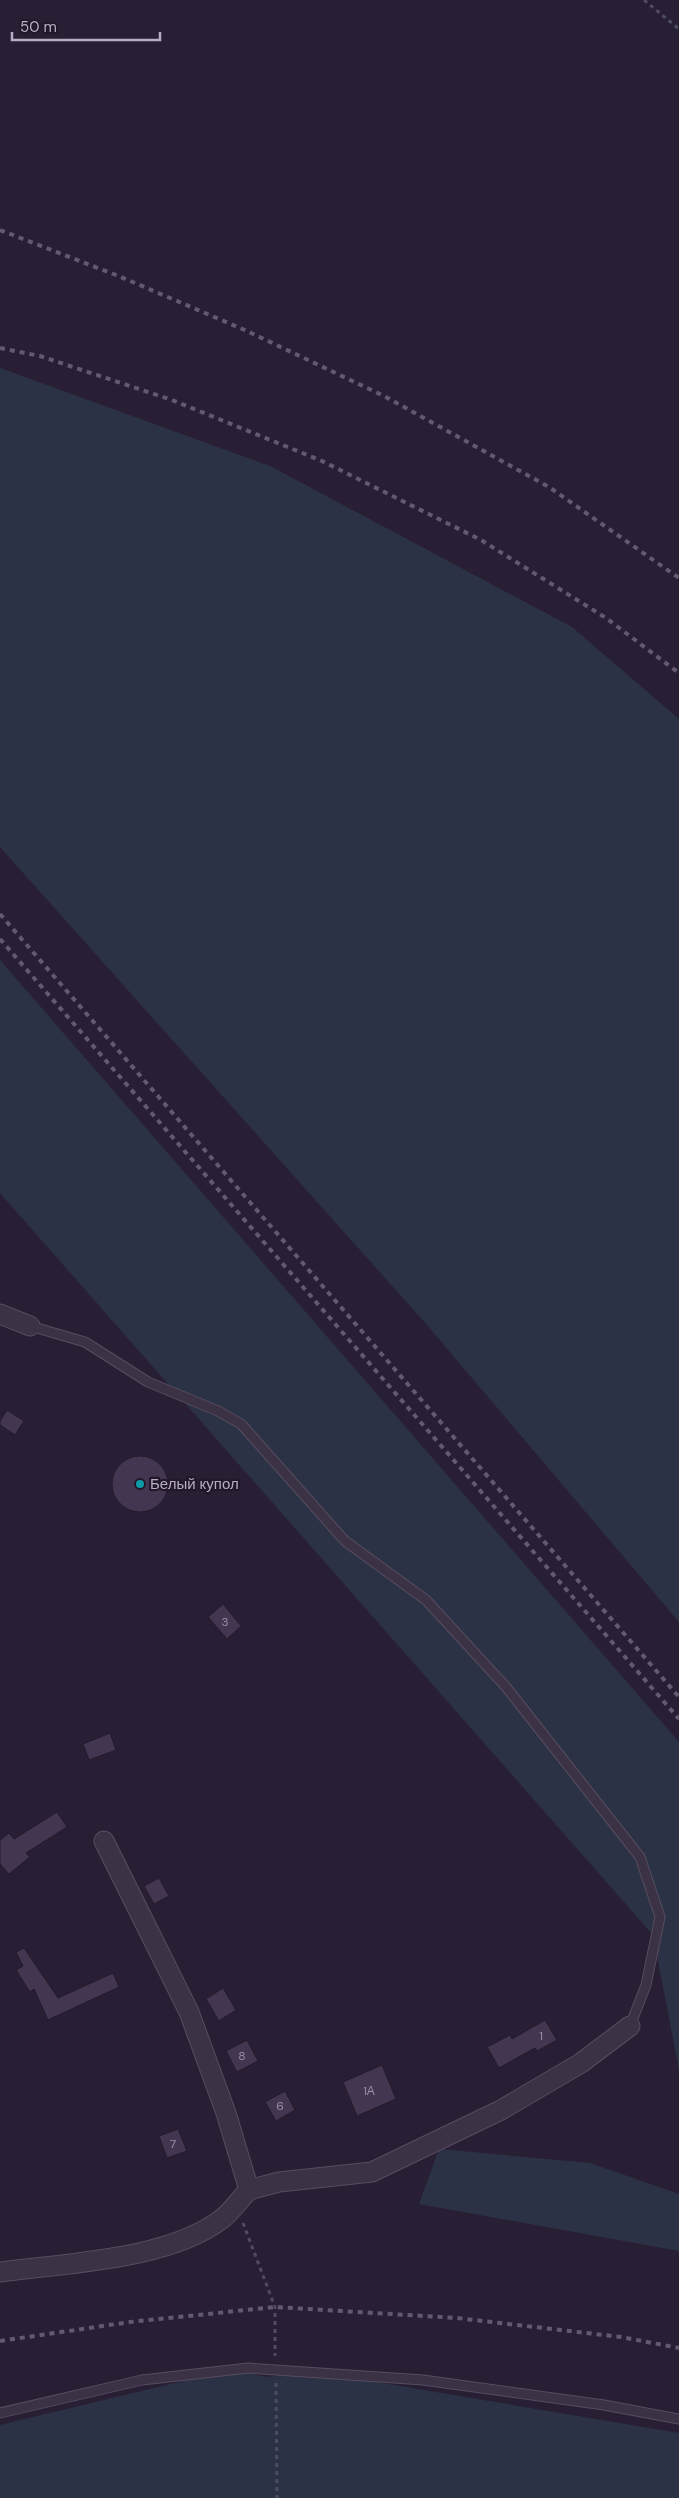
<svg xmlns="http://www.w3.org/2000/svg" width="679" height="2498" font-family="'DM Sans',sans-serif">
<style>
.green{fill:#2c3245}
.building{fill:#433651;stroke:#231a2c}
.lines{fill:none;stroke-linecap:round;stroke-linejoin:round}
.service-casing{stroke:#574d61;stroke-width:11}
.minor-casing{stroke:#574d61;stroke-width:21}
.path{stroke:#4d4c61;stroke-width:3;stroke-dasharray:4 4;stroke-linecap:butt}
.service{stroke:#3c3245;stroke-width:9}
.minor{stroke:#3c3245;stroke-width:19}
.rail{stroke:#655972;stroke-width:4;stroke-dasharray:5 5;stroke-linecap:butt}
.culture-dot{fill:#0f9aa8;stroke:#21182a;stroke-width:2}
.labels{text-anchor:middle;stroke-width:4.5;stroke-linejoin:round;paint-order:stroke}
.number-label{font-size:12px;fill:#9b8ea6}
.poi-label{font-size:15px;fill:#b8acc3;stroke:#21182a;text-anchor:start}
</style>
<rect width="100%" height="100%" fill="#291f35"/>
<g class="green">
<path d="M 0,368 L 270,466 L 572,627 L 679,719 L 679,1622 L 427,1325 L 0,847 Z"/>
<path d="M 0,960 L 679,1742 L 679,2070 L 653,1935 L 0,1193 Z"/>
<path d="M 439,2149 L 590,2163 L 679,2194 L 679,2251 L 419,2204 Z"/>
<path d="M 229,2370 L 268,2377 L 302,2371 L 370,2381 L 679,2433 L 679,2498 L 0,2498 L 0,2425 Z"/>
</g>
<g class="building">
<path d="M 7,1410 L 24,1421 L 15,1435 L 0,1425 L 0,1421 Z"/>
<circle cx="140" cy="1484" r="28"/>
<path d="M 223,1604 L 241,1626 L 227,1639 L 208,1617 Z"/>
<path d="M 110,1733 L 116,1750 L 89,1760 L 83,1744 Z"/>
<path d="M 57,1812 L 67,1827 L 26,1853 L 30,1857 L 9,1874 L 0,1864 L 0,1840 L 9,1833 L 14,1839 Z"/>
<path d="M 159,1878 L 169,1896 L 154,1904 L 144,1886 Z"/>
<path d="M 24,1948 L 58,1998 L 113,1973 L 119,1987 L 48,2020 L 34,1989 L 30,1992 L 16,1970 L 23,1966 L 16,1952 Z"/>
<path d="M 223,1988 L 236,2010 L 219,2021 L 206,1999 Z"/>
<path d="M 545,2020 L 557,2040 L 537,2051 L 535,2048 L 499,2068 L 487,2047 L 510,2035 L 512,2039 Z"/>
<path d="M 247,2040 L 258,2061 L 237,2072 L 226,2051 Z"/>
<path d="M 382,2065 L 396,2099 L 357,2116 L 343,2082 Z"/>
<path d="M 285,2091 L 295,2110 L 276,2121 L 265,2102 Z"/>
<path d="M 178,2129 L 187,2151 L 167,2158 L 159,2136 Z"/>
</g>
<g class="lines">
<defs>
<g id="service">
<path d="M 30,1326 L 85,1342 L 148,1382 L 218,1411 L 241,1424 L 345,1541 L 426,1600 L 506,1687 L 640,1857 L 660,1917 L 646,1985 L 630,2026"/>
<path d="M 0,2413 L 142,2380 L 248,2368 L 423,2380 L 604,2405 L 679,2419"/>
</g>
<g id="minor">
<path d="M 0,1314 L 30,1326"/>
<path d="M 249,2190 L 279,2182 L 372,2172 L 501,2110 L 581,2063 L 630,2026"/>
<path d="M 0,2272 C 66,2263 170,2260 223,2218 C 232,2211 240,2199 249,2190 L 226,2113 L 189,2012 L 104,1841"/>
</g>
</defs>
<use href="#service" class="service-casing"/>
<use href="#minor" class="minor-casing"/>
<g class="path">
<path d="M 644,0 L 679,29"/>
<path d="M 243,2223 L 275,2307 L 275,2356"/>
<path d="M 276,2383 L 277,2498"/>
</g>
<use href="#service" class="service"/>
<use href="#minor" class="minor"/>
<g class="rail">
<path d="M 0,230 L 121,277 L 247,331 L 384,396 L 549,487 L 679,578"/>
<path d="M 0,348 L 40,356 L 172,400 L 322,461 L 481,540 L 606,618 L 679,673"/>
<path d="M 0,914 L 679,1697"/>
<path d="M 0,939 L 679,1719"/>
<path d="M 0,2341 L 130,2322 L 275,2307 L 457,2318 L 621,2337 L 679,2348"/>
</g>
</g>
<circle class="culture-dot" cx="140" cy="1484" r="5"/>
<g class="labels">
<g class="number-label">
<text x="225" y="1626">3</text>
<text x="541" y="2040">1</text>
<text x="242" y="2060">8</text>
<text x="369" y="2095">1А</text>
<text x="280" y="2110">6</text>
<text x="173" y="2148">7</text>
</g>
<g class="poi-label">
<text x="150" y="1489">Белый купол</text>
</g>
</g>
<path d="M12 32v8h148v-8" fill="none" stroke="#b8acc3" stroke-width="2.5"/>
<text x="20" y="32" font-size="15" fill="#b8acc3" stroke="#21182a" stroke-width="4" paint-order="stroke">50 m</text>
</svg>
